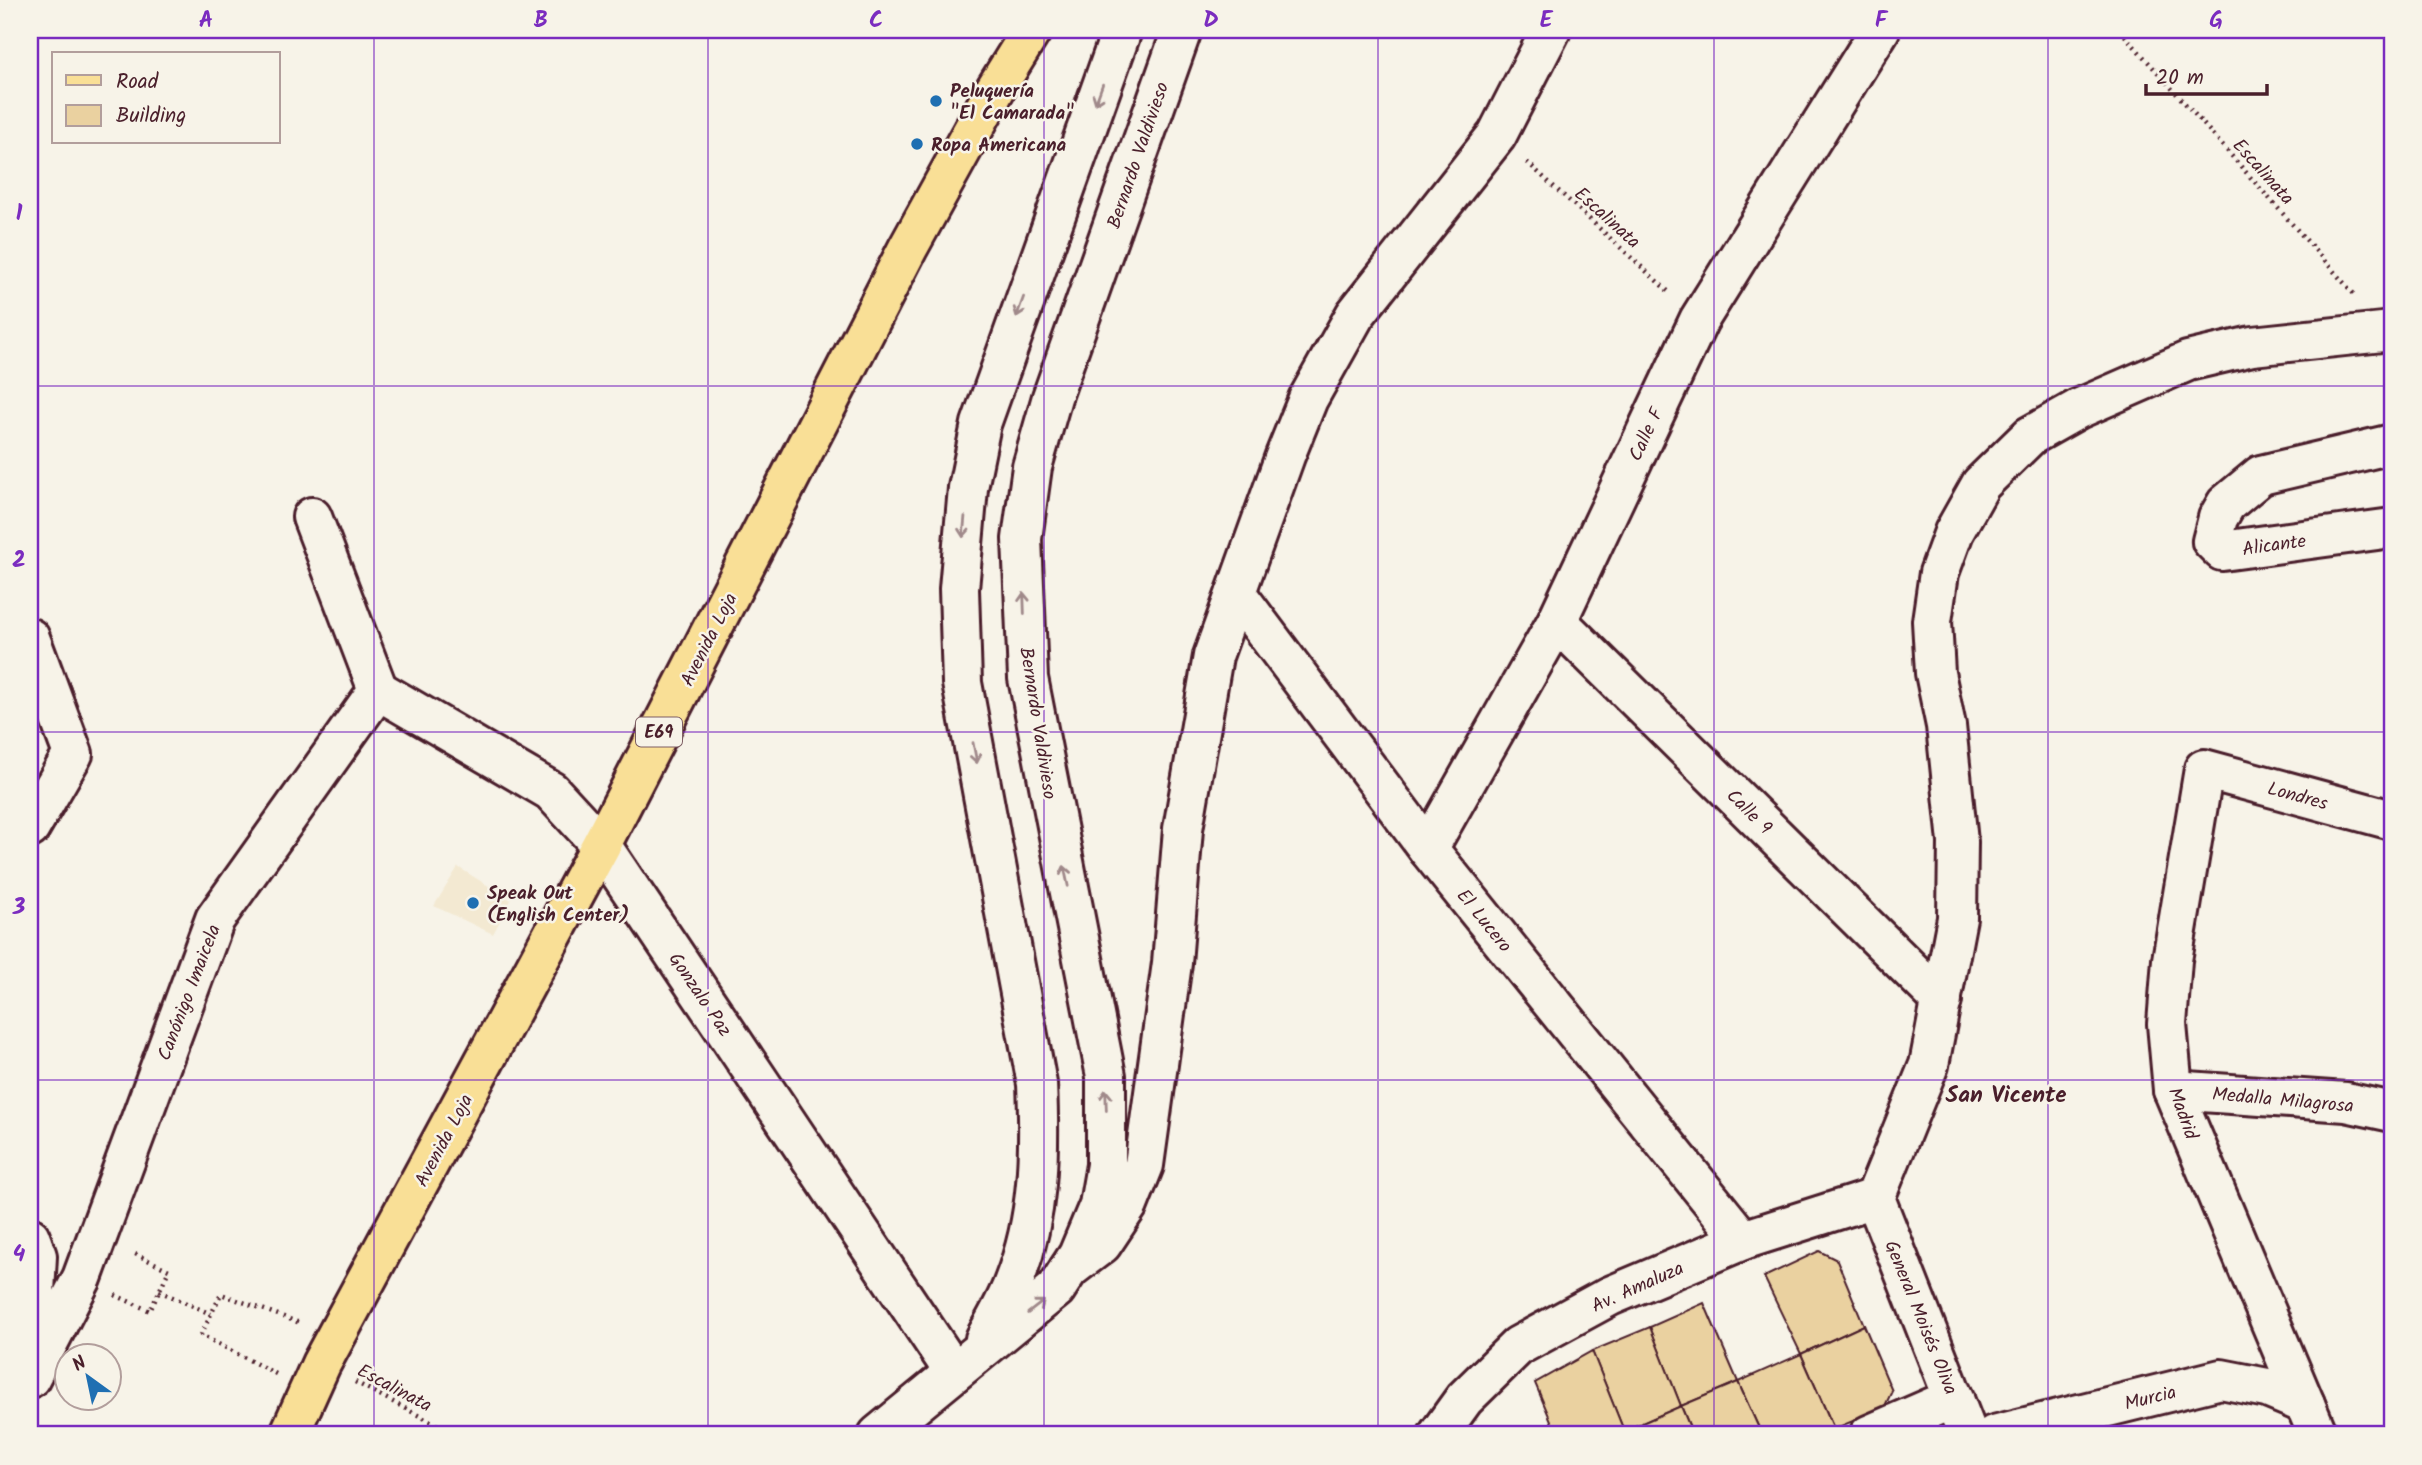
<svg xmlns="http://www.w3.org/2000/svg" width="2422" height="1465" font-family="Kalam,sans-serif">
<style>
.built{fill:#f3e9d2}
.building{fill:#ead1a0;stroke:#4a1f2b;stroke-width:2}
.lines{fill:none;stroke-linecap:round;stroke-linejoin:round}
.street-casing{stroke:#4a1f2b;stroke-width:44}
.secondary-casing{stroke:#4a1f2b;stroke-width:44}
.primary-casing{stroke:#4a1f2b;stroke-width:44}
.path{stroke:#4a1f2b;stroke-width:4.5;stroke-dasharray:2 5;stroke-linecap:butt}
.street{stroke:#f7f3e8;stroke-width:38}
.secondary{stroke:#f7f3e8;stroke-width:38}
.primary{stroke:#f9df96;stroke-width:38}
.oneway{stroke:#a0898a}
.grid{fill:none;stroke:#7b2cbf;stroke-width:2;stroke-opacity:0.55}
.poi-dot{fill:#1f6fb2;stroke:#f7f3e8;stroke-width:2.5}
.labels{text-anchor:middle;stroke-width:5;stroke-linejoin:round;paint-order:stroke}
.shield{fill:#f7f3e8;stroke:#7e5f64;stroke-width:2}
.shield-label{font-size:18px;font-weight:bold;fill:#4a1f2b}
.poi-label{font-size:19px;font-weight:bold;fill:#4a1f2b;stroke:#f7f3e8;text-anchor:start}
.street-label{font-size:19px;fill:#4a1f2b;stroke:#f7f3e8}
.quarter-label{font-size:23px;font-weight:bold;fill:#4a1f2b;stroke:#f7f3e8}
.neatline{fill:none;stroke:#7b2cbf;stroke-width:2.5}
.grid-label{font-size:23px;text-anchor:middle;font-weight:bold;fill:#7b2cbf}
</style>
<rect width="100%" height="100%" fill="#f7f3e8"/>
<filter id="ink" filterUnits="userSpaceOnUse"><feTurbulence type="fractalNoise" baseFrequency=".0143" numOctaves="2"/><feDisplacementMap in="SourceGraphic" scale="14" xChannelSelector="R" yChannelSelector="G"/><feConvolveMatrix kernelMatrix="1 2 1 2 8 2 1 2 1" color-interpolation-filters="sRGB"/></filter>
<g filter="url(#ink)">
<path class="built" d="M 458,867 L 511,900 L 493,934 L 434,906 Z"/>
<g class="building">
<path d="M 1819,1251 L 1837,1260 L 1864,1325 L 1801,1354 L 1764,1277 Z"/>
<path d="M 1704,1303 L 1738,1382 L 1681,1406 L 1650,1327 Z"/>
<path d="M 1864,1325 L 1892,1391 L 1884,1408 L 1834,1429 L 1801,1354 Z"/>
<path d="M 1650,1327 L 1681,1406 L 1624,1431 L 1592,1351 Z"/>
<path d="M 1592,1351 L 1624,1431 L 1615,1435 L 1557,1435 L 1535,1383 Z"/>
<path d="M 1801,1354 L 1834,1429 L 1818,1435 L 1762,1435 L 1738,1382 Z"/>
<path d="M 1738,1382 L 1762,1435 L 1693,1435 L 1681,1406 Z"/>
<path d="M 1681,1406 L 1693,1435 L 1626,1435 L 1624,1431 Z"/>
</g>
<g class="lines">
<defs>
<g id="street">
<path d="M 2392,444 L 2261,475 L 2226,504 L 2218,518 L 2212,541 L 2222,551 L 2392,528"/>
<path d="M 1236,593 L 1428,849 L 1743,1240"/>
<path d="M 1557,621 L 1942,1001"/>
<path d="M 30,638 L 73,754 L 30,828"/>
<path d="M 378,690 L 551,791 L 601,845 L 954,1372"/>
<path d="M 1428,849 L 1557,621 L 1699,320 L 1880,30"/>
<path d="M 2173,1090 L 2346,1102 L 2392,1112"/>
<path d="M 30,1237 L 37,1256 L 31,1364"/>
<path d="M 1069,1269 L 1102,1244 L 1128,1205 L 1144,1165 L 1172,963 L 1183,829 L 1213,656 L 1285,456 L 1308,399 L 1355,315 L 1497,135 L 1551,30"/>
<path d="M 30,1378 L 82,1278 L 215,919 L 378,690 L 312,517"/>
<path d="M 1438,1435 L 1464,1399 L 1518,1346 L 1610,1296 L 1743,1240 L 1875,1198"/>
<path d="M 1869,1435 L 1954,1398"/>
<path d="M 1994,1435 L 2221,1379 L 2267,1388 L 2305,1404"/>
<path d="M 2318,1435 L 2173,1090 L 2167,1024 L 2172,960 L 2204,769 L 2392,820"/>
</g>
<g id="secondary">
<path d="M 985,1339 C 995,1320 1007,1301 1014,1281 C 1039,1218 1040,1151 1037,1084 L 962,683 L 959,589 L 968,488 L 981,424 L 1122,30"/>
<path d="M 878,1435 L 1056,1289 L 1078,1255 L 1099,1205 L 1106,1165 L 1106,1076 L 1028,678 L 1022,539 L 1032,467 L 1052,397 L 1182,30"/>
<path d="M 1968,1435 L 1875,1198 L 1929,1065 L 1957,918 L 1958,842 L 1946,726 L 1935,673 L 1932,621 L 1939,573 L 1954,532 L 1981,484 L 2030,436 L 2078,409 L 2188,361 L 2252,346 L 2392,331"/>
</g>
<path id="primary" d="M 289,1435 L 321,1364 L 601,845 L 908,248 L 996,88 L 1032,30"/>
</defs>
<use href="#street" class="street-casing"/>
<use href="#secondary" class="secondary-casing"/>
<use href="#primary" class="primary-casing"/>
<g class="path">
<path d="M 2120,30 L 2354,294"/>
<path d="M 1527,162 L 1670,293"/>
<path d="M 159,1291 L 211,1314"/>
<path d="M 115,1295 L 150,1311 L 169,1270 L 133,1253"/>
<path d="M 276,1374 L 201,1335 L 221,1294 L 300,1323"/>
<path d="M 355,1382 L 456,1435"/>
</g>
<use href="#street" class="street"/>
<use href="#secondary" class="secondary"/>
<use href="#primary" class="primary"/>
</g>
<defs><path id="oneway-shaft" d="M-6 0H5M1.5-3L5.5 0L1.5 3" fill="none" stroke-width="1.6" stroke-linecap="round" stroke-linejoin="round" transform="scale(1.75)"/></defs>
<g class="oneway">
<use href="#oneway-shaft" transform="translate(1099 94) rotate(110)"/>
<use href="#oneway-shaft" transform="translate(1020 307) rotate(110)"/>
<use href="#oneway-shaft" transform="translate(964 527) rotate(95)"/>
<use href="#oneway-shaft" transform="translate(1024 603) rotate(-92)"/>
<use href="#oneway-shaft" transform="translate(975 753) rotate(79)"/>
<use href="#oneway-shaft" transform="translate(1066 876) rotate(-102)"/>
<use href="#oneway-shaft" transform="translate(1106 1100) rotate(-92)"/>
<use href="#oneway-shaft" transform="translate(1036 1307) rotate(-38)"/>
</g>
</g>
<path class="grid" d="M 374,30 L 374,1435M 708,30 L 708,1435M 1044,30 L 1044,1435M 1378,30 L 1378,1435M 1714,30 L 1714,1435M 2048,30 L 2048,1435M 30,386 L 2392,386M 30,732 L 2392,732M 30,1080 L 2392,1080"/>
<g class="poi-dot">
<circle cx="936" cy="101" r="7"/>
<circle cx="917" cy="144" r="7"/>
<circle cx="473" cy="903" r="7"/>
</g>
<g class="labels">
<rect class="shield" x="636" y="717.5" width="46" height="29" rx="5"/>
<g class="shield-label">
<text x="659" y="738">E69</text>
</g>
<g class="poi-label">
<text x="950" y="97">Peluquería<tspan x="950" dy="22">"El Camarada"</tspan></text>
<text x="931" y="151">Ropa Americana</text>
<text x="487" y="899">Speak Out<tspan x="487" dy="22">(English Center)</tspan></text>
</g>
<g class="street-label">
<text transform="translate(1137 155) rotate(-71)" y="7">Bernardo Valdivieso</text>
<text transform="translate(2264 171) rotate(48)" y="7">Escalinata</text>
<text transform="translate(1608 217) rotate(42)" y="7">Escalinata</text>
<text transform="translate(1645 434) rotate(-65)" y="7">Calle F</text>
<text transform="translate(2274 544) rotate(-8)" y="7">Alicante</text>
<text transform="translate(708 639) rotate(-63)" y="7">Avenida Loja</text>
<text transform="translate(1039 723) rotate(81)" y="7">Bernardo Valdivieso</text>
<text transform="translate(2298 795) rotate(15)" y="7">Londres</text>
<text transform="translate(1750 811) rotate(45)" y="7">Calle 9</text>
<text transform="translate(1485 920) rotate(51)" y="7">El Lucero</text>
<text transform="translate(188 992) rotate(-69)" y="7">Canónigo Imaicela</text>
<text transform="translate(701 994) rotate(56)" y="7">Gonzalo Paz</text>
<text transform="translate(2283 1099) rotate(5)" y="7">Medalla Milagrosa</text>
<text transform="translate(2184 1113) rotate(70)" y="7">Madrid</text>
<text transform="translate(443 1140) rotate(-62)" y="7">Avenida Loja</text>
<text transform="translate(1637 1286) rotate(-24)" y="7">Av. Amaluza</text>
<text transform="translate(1922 1317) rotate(68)" y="7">General Moisés Oliva</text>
<text transform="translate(395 1387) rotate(28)" y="7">Escalinata</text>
<text transform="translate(2150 1397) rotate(-14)" y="7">Murcia</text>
</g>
<g class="quarter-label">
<text x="2006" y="1102">San Vicente</text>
</g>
</g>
<rect width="2422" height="1465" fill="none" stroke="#f7f3e8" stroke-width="77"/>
<rect x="52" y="52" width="228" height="91" fill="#f7f3e8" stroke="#b29e9c" stroke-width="2"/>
<rect x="66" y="75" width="35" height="10" fill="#f9df96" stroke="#b29e9c" stroke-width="2"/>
<text x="116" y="88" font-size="21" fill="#4a1f2b">Road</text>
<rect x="66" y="105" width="35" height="21" fill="#ead1a0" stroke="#b29e9c" stroke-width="2"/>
<text x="116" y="122" font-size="21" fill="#4a1f2b">Building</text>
<g transform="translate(88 1377) rotate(327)"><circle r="33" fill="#f7f3e8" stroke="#b29e9c" stroke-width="2"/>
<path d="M0-5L12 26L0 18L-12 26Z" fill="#1f6fb2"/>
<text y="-10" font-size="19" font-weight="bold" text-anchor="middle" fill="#4a1f2b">N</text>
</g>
<path d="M2146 84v10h121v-10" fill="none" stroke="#4a1f2b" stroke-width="3.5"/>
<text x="2156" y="84" font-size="21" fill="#4a1f2b" stroke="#f7f3e8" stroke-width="5" paint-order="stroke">20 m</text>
<rect x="38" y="38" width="2346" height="1388" class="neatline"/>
<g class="grid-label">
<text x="206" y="27">A</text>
<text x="541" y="27">B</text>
<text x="876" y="27">C</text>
<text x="1211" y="27">D</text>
<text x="1546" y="27">E</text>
<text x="1881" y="27">F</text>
<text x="2216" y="27">G</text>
<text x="19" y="220">1</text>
<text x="19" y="567">2</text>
<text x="19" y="914">3</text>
<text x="19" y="1261">4</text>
</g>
</svg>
